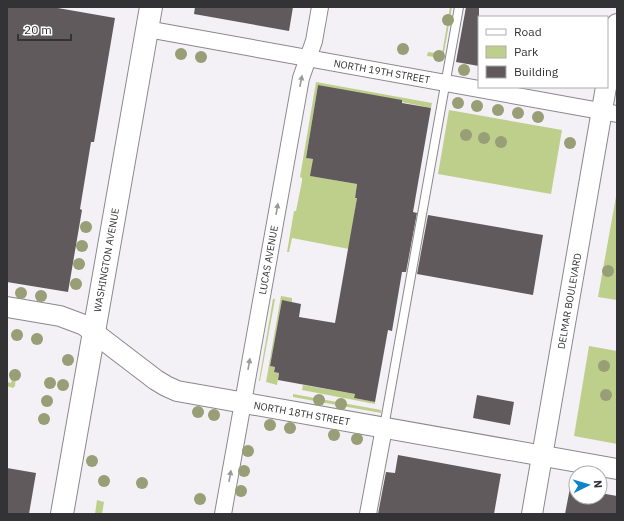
<svg xmlns="http://www.w3.org/2000/svg" width="624" height="521" font-family="'IBM Plex Sans',sans-serif">
<style>
.green{fill:#becf8c}
.building{fill:#605a5c}
.lines{fill:none;stroke-linecap:round;stroke-linejoin:round}
.service-casing{stroke:#8b888d;stroke-width:10}
.minor-casing{stroke:#8b888d;stroke-width:18}
.tertiary-casing{stroke:#8b888d;stroke-width:22}
.secondary-casing{stroke:#8b888d;stroke-width:24}
.service{stroke:#fff;stroke-width:8}
.minor{stroke:#fff;stroke-width:16}
.tertiary{stroke:#fff;stroke-width:20}
.secondary{stroke:#fff;stroke-width:22}
.tree{fill:#989e75}
.oneway{fill:#99989a}
.labels{text-anchor:middle;stroke-width:4;stroke-linejoin:round;paint-order:stroke}
.street-label{font-size:10px;fill:#333235;stroke:#fff}
</style>
<rect width="100%" height="100%" fill="#f3f0f6"/>
<g class="green">
<path d="M 450,7 L 452,7 L 443,58 L 427,56 L 428,52 L 442,54 Z"/>
<path d="M 316,82 L 432,103 L 431,108 L 318,85 L 306,158 L 313,159 L 311,176 L 357,184 L 355,198 L 357,198 L 349,249 L 292,238 L 289,252 L 287,252 L 294,211 L 296,211 L 302,181 L 302,178 L 300,177 Z"/>
<path d="M 449,110 L 562,130 L 551,194 L 438,174 Z"/>
<path d="M 617,191 L 617,300 L 598,297 Z"/>
<path d="M 281,296 L 292,298 L 292,302 L 282,301 L 270,366 L 275,367 L 274,372 L 279,373 L 277,385 L 266,382 Z"/>
<path d="M 273,299 L 275,299 L 260,381 L 259,381 Z"/>
<path d="M 589,346 L 617,351 L 617,444 L 574,436 Z"/>
<path d="M 15,369 L 17,370 L 15,386 L 13,388 L 7,386 L 7,382 L 11,383 L 13,370 Z"/>
<path d="M 303,385 L 355,394 L 354,398 L 375,402 L 375,404 L 302,390 Z"/>
<path d="M 293,394 L 381,410 L 381,413 L 293,397 Z"/>
<path d="M 97,500 L 104,502 L 102,514 L 95,514 Z"/>
</g>
<g class="building">
<path d="M 7,7 L 52,7 L 115,18 L 94,142 L 91,142 L 80,209 L 82,210 L 68,292 L 7,282 Z"/>
<path d="M 195,7 L 293,7 L 289,31 L 194,14 Z"/>
<path d="M 466,7 L 479,7 L 479,66 L 456,62 Z"/>
<path d="M 318,85 L 402,100 L 402,103 L 431,108 L 413,212 L 417,213 L 406,272 L 402,272 L 392,331 L 388,330 L 375,402 L 354,398 L 355,394 L 278,380 L 279,373 L 274,372 L 275,367 L 270,366 L 282,300 L 301,304 L 299,317 L 335,323 L 357,198 L 355,198 L 357,184 L 310,176 L 313,159 L 306,158 Z"/>
<path d="M 428,215 L 543,235 L 533,295 L 417,274 Z"/>
<path d="M 477,395 L 514,402 L 510,425 L 473,418 Z"/>
<path d="M 398,455 L 501,474 L 494,514 L 378,514 L 386,472 L 395,473 Z"/>
<path d="M 7,468 L 36,473 L 29,514 L 7,514 Z"/>
<path d="M 570,488 L 576,489 L 576,497 L 600,497 L 600,493 L 617,496 L 617,514 L 565,514 Z"/>
</g>
<g class="lines">
<defs>
<path id="service" d="M 384,427 L 459,7"/>
<g id="minor">
<path d="M 147,29 L 617,114"/>
<path d="M 223,514 L 301,78 L 314,41 L 320,7"/>
<path d="M 368,514 L 384,428"/>
</g>
<g id="tertiary">
<path d="M 607,84 L 617,24"/>
<path d="M 7,307 L 60,316 L 84,325 L 156,380 L 166,386 L 177,391 L 617,469"/>
<path d="M 532,514 L 606,87"/>
</g>
<path id="secondary" d="M 62,514 L 151,7"/>
</defs>
<use href="#service" class="service-casing"/>
<use href="#minor" class="minor-casing"/>
<use href="#tertiary" class="tertiary-casing"/>
<use href="#secondary" class="secondary-casing"/>
<use href="#service" class="service"/>
<use href="#minor" class="minor"/>
<use href="#tertiary" class="tertiary"/>
<use href="#secondary" class="secondary"/>
</g>
<g class="tree">
<circle cx="448" cy="20" r="6"/>
<circle cx="403" cy="49" r="6"/>
<circle cx="181" cy="54" r="6"/>
<circle cx="439" cy="56" r="6"/>
<circle cx="201" cy="57" r="6"/>
<circle cx="464" cy="70" r="6"/>
<circle cx="458" cy="103" r="6"/>
<circle cx="477" cy="106" r="6"/>
<circle cx="498" cy="110" r="6"/>
<circle cx="518" cy="113" r="6"/>
<circle cx="538" cy="117" r="6"/>
<circle cx="466" cy="135" r="6"/>
<circle cx="484" cy="138" r="6"/>
<circle cx="501" cy="142" r="6"/>
<circle cx="570" cy="143" r="6"/>
<circle cx="86" cy="227" r="6"/>
<circle cx="82" cy="246" r="6"/>
<circle cx="79" cy="264" r="6"/>
<circle cx="608" cy="271" r="6"/>
<circle cx="76" cy="284" r="6"/>
<circle cx="21" cy="293" r="6"/>
<circle cx="41" cy="296" r="6"/>
<circle cx="17" cy="335" r="6"/>
<circle cx="37" cy="339" r="6"/>
<circle cx="68" cy="360" r="6"/>
<circle cx="604" cy="366" r="6"/>
<circle cx="15" cy="375" r="6"/>
<circle cx="50" cy="383" r="6"/>
<circle cx="63" cy="385" r="6"/>
<circle cx="606" cy="395" r="6"/>
<circle cx="319" cy="400" r="6"/>
<circle cx="47" cy="401" r="6"/>
<circle cx="341" cy="404" r="6"/>
<circle cx="198" cy="412" r="6"/>
<circle cx="214" cy="415" r="6"/>
<circle cx="44" cy="419" r="6"/>
<circle cx="270" cy="425" r="6"/>
<circle cx="290" cy="428" r="6"/>
<circle cx="334" cy="435" r="6"/>
<circle cx="357" cy="439" r="6"/>
<circle cx="248" cy="451" r="6"/>
<circle cx="92" cy="461" r="6"/>
<circle cx="244" cy="471" r="6"/>
<circle cx="104" cy="481" r="6"/>
<circle cx="142" cy="483" r="6"/>
<circle cx="241" cy="491" r="6"/>
<circle cx="200" cy="499" r="6"/>
</g>
<defs><path id="oneway-solid" d="M-6-.8H1V-3.2L6.5 0L1 3.2V.8H-6Z"/></defs>
<g class="oneway">
<use href="#oneway-solid" transform="translate(301 81) rotate(-79)"/>
<use href="#oneway-solid" transform="translate(277 209) rotate(-80)"/>
<use href="#oneway-solid" transform="translate(249 364) rotate(-80)"/>
<use href="#oneway-solid" transform="translate(230 476) rotate(-80)"/>
</g>
<g class="labels">
<g class="street-label">
<text transform="translate(382 71) rotate(10)" y="4">NORTH 19TH STREET</text>
<text transform="translate(106 260) rotate(-80)" y="4">WASHINGTON AVENUE</text>
<text transform="translate(268 260) rotate(-80)" y="4">LUCAS AVENUE</text>
<text transform="translate(569 301) rotate(-80)" y="4">DELMAR BOULEVARD</text>
<text transform="translate(302 413) rotate(10)" y="4">NORTH 18TH STREET</text>
</g>
</g>
<rect width="624" height="521" fill="none" stroke="#333235" stroke-width="16"/>
<rect x="478" y="16" width="130" height="72" fill="#ffffff" stroke="#adadae"/>
<rect x="486" y="29" width="20" height="6" fill="#ffffff" stroke="#adadae"/>
<text x="514" y="36" font-size="12" fill="#333235">Road</text>
<rect x="486" y="46" width="20" height="12" fill="#becf8c" stroke="#adadae"/>
<text x="514" y="56" font-size="12" fill="#333235">Park</text>
<rect x="486" y="66" width="20" height="12" fill="#605a5c" stroke="#adadae"/>
<text x="514" y="76" font-size="12" fill="#333235">Building</text>
<g transform="translate(588 485) rotate(85)"><circle r="19" fill="#ffffff" stroke="#adadae"/>
<path d="M0-3L7 15L0 10L-7 15Z" fill="#0e82cb"/>
<text y="-6" font-size="11" font-weight="bold" text-anchor="middle" fill="#333235">N</text>
</g>
<path d="M18 34v6h53v-6" fill="none" stroke="#333235" stroke-width="2"/>
<text x="24" y="34" font-size="12" fill="#333235" stroke="#ffffff" stroke-width="3" paint-order="stroke">20 m</text>
</svg>
